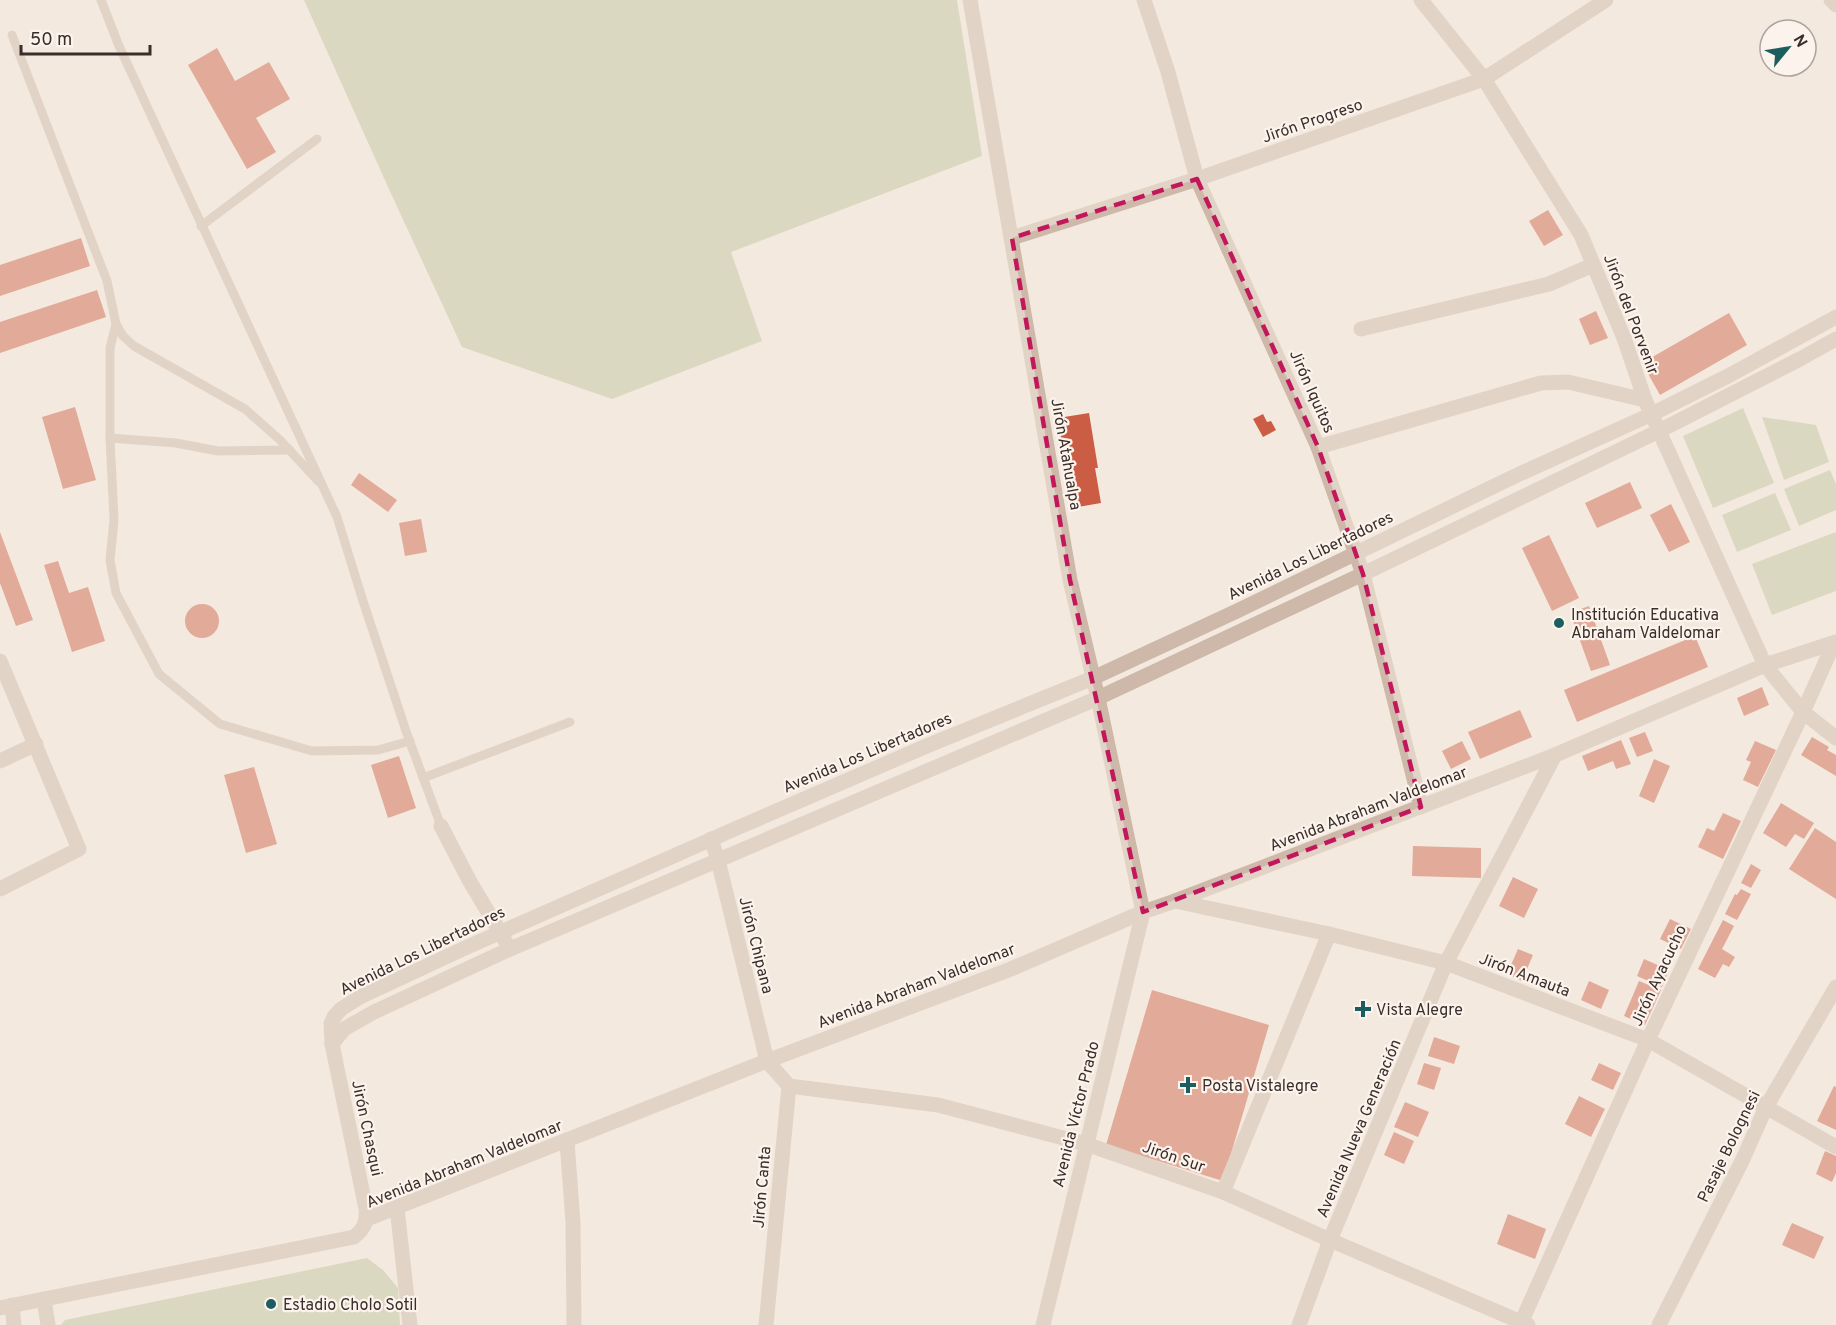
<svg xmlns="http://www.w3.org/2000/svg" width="1836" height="1325" font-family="Overpass,sans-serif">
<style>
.green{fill:#bac49e}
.building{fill:#cc5d45}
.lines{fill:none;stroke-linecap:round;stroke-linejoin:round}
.service{stroke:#cdb8aa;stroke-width:9}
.minor{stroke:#cdb8aa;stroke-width:15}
.tertiary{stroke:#cdb8aa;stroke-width:15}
.marked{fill:none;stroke:#c2185b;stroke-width:4.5;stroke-dasharray:12 8;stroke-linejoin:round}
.poi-dot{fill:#1c5e5f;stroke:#fbf3ec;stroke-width:2}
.labels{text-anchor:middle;stroke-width:4.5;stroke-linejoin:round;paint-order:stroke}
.street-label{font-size:16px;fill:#3a2e2a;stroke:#fbf3ec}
.poi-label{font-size:16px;fill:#3a2e2a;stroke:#fbf3ec;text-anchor:start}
</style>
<rect width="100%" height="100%" fill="#f4e9df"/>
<g class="green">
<path d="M 304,0 L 957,0 L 982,156 L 731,252 L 762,341 L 612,399 L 462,347 L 388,187 Z"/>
<path d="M 1743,408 L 1774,483 L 1713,508 L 1683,436 Z"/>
<path d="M 1762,417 L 1816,425 L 1829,462 L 1784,480 Z"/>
<path d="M 1830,470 L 1836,484 L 1836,510 L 1799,526 L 1784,489 Z"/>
<path d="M 1775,493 L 1791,530 L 1737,552 L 1722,515 Z"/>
<path d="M 1836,532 L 1836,591 L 1772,615 L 1752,564 Z"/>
<path d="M 367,1258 L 383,1270 L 398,1288 L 400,1325 L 61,1325 L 65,1320 Z"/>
</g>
<g class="building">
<path d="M 217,48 L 235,81 L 269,62 L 290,99 L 256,118 L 276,152 L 247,169 L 188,65 Z"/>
<path d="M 1548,210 L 1563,235 L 1544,246 L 1529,221 Z"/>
<path d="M 81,238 L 90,266 L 0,296 L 0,265 Z"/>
<path d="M 97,290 L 106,317 L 0,353 L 0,322 Z"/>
<path d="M 1596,311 L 1608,338 L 1590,345 L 1579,319 Z"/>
<path d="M 1729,313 L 1747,345 L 1660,395 L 1642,363 Z"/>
<path d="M 75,407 L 96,480 L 63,489 L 42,417 Z"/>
<path d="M 1089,413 L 1098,468 L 1095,468 L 1101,503 L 1072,508 L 1058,418 Z"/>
<path d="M 1263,414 L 1267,422 L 1271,421 L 1276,430 L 1263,437 L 1253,419 Z"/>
<path d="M 359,473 L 397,500 L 388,512 L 351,485 Z"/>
<path d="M 1630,482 L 1642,508 L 1597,528 L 1585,503 Z"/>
<path d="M 1671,504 L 1690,542 L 1669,552 L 1650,515 Z"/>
<path d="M 421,519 L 427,552 L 405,556 L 399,523 Z"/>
<path d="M 0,532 L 33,620 L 16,626 L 0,583 Z"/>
<path d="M 1549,535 L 1579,598 L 1552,611 L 1522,548 Z"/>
<path d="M 58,561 L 69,593 L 88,587 L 105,641 L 72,652 L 44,565 Z"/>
<circle cx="202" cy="621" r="17"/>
<path d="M 1589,606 L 1610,665 L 1591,671 L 1570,613 Z"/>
<path d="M 1695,636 L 1708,667 L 1577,722 L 1564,690 Z"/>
<path d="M 1762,687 L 1769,705 L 1744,716 L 1737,698 Z"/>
<path d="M 1520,710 L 1532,737 L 1480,759 L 1468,732 Z"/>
<path d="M 1645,732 L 1653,751 L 1637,757 L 1629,738 Z"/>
<path d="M 1812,737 L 1829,747 L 1827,750 L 1836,755 L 1836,776 L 1801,755 Z"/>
<path d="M 1621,740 L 1631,764 L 1616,769 L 1613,761 L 1588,771 L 1582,756 Z"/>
<path d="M 1462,741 L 1471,759 L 1451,769 L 1442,751 Z"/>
<path d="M 1755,741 L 1776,750 L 1758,787 L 1743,780 L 1751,762 L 1746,760 Z"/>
<path d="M 399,756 L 416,808 L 388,818 L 371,765 Z"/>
<path d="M 1654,759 L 1670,766 L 1654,803 L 1639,796 Z"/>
<path d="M 254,767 L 277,844 L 246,853 L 224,775 Z"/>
<path d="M 1781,803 L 1814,823 L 1804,839 L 1795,834 L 1786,847 L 1763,833 Z"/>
<path d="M 1723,813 L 1741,821 L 1723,859 L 1698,847 L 1707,828 L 1714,831 Z"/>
<path d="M 1815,828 L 1836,842 L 1836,899 L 1789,869 Z"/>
<path d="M 1413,846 L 1481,848 L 1481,878 L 1412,876 Z"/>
<path d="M 1751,864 L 1761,870 L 1751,888 L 1741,883 Z"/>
<path d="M 1513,877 L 1538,889 L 1524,918 L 1499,906 Z"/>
<path d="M 1741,889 L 1751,894 L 1737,920 L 1725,914 L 1735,894 L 1737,895 Z"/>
<path d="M 1670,919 L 1691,929 L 1681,949 L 1660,939 Z"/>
<path d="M 1723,920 L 1734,926 L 1722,949 L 1735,957 L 1729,967 L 1723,964 L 1715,978 L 1698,969 Z"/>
<path d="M 1518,949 L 1533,955 L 1522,981 L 1507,974 Z"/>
<path d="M 1644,959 L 1669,970 L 1662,987 L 1637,976 Z"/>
<path d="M 1589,981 L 1609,990 L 1601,1009 L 1581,1000 Z"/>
<path d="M 1639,981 L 1661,990 L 1645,1025 L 1624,1016 Z"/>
<path d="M 1152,990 L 1269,1025 L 1223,1181 L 1106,1145 Z"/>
<path d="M 1434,1037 L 1460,1046 L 1454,1064 L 1428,1056 Z"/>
<path d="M 1424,1063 L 1441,1068 L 1434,1090 L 1417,1084 Z"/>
<path d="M 1599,1063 L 1621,1073 L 1613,1090 L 1591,1080 Z"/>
<path d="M 1834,1086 L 1836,1087 L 1836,1130 L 1817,1121 Z"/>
<path d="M 1579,1096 L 1605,1109 L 1591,1137 L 1565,1124 Z"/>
<path d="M 1405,1102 L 1429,1112 L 1418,1137 L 1394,1127 Z"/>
<path d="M 1394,1132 L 1414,1141 L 1404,1164 L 1384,1155 Z"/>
<path d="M 1825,1151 L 1836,1156 L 1836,1173 L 1832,1182 L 1816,1174 Z"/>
<path d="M 1508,1214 L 1546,1229 L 1535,1259 L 1497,1244 Z"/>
<path d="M 1792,1223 L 1824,1237 L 1814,1259 L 1782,1245 Z"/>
</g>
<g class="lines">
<g class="service">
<path d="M 101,0 L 119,46 L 337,517 L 363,601 L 407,734 L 441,826"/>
<path d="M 12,35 L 107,281 L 116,324 L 110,348 L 110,438 L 114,520 L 110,560 L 116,593 L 159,674 L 220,724 L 312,751 L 378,750 L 410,741"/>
<path d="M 201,226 L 317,139"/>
<path d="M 116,324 L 123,336 L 134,346 L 245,409 L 280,440 L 319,482"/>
<path d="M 110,438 L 176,443 L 218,451 L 290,450"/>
<path d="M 423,778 L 570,722"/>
</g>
<g class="minor">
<path d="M 970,0 L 1070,580 L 1098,698 L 1143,912 L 1043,1325"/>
<path d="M 1144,0 L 1168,72 L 1197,179 L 1318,447 L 1363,574 L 1421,807"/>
<path d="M 1421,0 L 1484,79 L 1581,235 L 1624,338 L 1645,400 L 1765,665 L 1803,712 L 1836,738"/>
<path d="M 1831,0 L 1836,5"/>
<path d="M 1012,238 L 1197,179 L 1484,79 L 1606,0"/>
<path d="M 1361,329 L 1549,284 L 1593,265"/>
<path d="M 1318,447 L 1541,383 L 1568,382 L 1645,400"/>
<path d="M 0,661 L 79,849 L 0,889"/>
<path d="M 0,761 L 36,744"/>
<path d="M 441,826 L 469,880 L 510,949"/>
<path d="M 711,839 L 718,860 L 767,1061 L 789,1086 L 766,1325"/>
<path d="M 1175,901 L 1329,934 L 1446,963 L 1648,1040 L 1836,1147"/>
<path d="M 789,1086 L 938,1105 L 1086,1144 L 1223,1192 L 1330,1240 L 1528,1325"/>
<path d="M 567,1141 L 573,1223 L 574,1325"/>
<path d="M 1223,1192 L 1329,934"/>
<path d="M 397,1208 L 410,1325"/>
<path d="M 367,1219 L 767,1061 L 1011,969 L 1143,912 L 1175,901 L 1555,755 L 1765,665 L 1836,642"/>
<path d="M 44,1299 L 48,1325"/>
<path d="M 12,1305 L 14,1325"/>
<path d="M 1299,1325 L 1330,1240 L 1446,963 L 1555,755"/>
<path d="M 1520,1325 L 1648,1040 L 1803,712 L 1834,643"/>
<path d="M 1659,1325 L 1743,1159 L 1766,1107 L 1836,987"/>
</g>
<g class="tertiary">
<path d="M 332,1044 L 344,1029 L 374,1012 L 510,949 L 1098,698 L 1363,574 L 1659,431 L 1800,359 L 1836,339"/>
<path d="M 0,1308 L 354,1237 C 364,1229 367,1222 366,1209 L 332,1044 L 331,1024 L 334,1017 L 341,1009 L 360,997 L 465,948 L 737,828 L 929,745 L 1093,678 L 1237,611 L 1513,477 L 1652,414 L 1728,376 L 1836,317"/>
</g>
</g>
<path d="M0 0H1836V1325H0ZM 1197,179 L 1318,447 L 1363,574 L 1421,807 L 1143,912 L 1070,580 L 1012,238 Z" fill="#f4e9df" fill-opacity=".55" fill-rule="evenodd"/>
<path class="marked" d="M 1197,179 L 1318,447 L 1363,574 L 1421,807 L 1143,912 L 1070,580 L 1012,238 Z"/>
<g class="poi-dot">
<circle cx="1559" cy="623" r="6"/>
<path d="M1360 1000h6v6h6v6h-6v6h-6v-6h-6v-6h6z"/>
<path d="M1185 1076h6v6h6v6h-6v6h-6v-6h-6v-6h6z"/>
<circle cx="271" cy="1304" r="6"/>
</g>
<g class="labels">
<g class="street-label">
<text transform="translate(1312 120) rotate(-19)" y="6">Jirón Progreso</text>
<text transform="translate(1632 314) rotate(69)" y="6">Jirón del Porvenir</text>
<text transform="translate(1313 391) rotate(66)" y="6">Jirón Iquitos</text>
<text transform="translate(1067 454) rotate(80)" y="6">Jirón Atahualpa</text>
<text transform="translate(1310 555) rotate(-26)" y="6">Avenida Los Libertadores</text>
<text transform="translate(867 752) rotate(-23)" y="6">Avenida Los Libertadores</text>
<text transform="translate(1368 808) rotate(-21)" y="6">Avenida Abraham Valdelomar</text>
<text transform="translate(757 945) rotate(76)" y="6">Jirón Chipana</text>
<text transform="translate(422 950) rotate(-26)" y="6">Avenida Los Libertadores</text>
<text transform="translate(1525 974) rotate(21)" y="6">Jirón Amauta</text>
<text transform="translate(1658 975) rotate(-65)" y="6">Jirón Ayacucho</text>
<text transform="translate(916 985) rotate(-21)" y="6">Avenida Abraham Valdelomar</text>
<text transform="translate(1075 1114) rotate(-76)" y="6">Avenida Víctor Prado</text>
<text transform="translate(368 1128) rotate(78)" y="6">Jirón Chasqui</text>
<text transform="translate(1358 1128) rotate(-67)" y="6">Avenida Nueva Generación</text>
<text transform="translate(1728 1146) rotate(-64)" y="6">Pasaje Bolognesi</text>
<text transform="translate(1174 1156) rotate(19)" y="6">Jirón Sur</text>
<text transform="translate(464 1163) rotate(-22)" y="6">Avenida Abraham Valdelomar</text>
<text transform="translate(761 1187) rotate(-85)" y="6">Jirón Canta</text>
</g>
<g class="poi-label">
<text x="1571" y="620">Institución Educativa<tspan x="1571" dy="18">Abraham Valdelomar</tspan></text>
<text x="1376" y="1015">Vista Alegre</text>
<text x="1202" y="1091">Posta Vistalegre</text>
<text x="283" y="1310">Estadio Cholo Sotil</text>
</g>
</g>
<g transform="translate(1788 48) rotate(60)"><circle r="28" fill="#fbf3ec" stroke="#aea49e" stroke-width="1.5"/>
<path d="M0-4.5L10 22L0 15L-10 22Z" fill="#1c5e5f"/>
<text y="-9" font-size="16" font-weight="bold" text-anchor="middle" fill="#3a2e2a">N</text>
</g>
<path d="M21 45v9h129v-9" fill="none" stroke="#3a2e2a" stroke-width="3"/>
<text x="30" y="45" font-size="18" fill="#3a2e2a" stroke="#fbf3ec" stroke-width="4.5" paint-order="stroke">50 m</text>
</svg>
